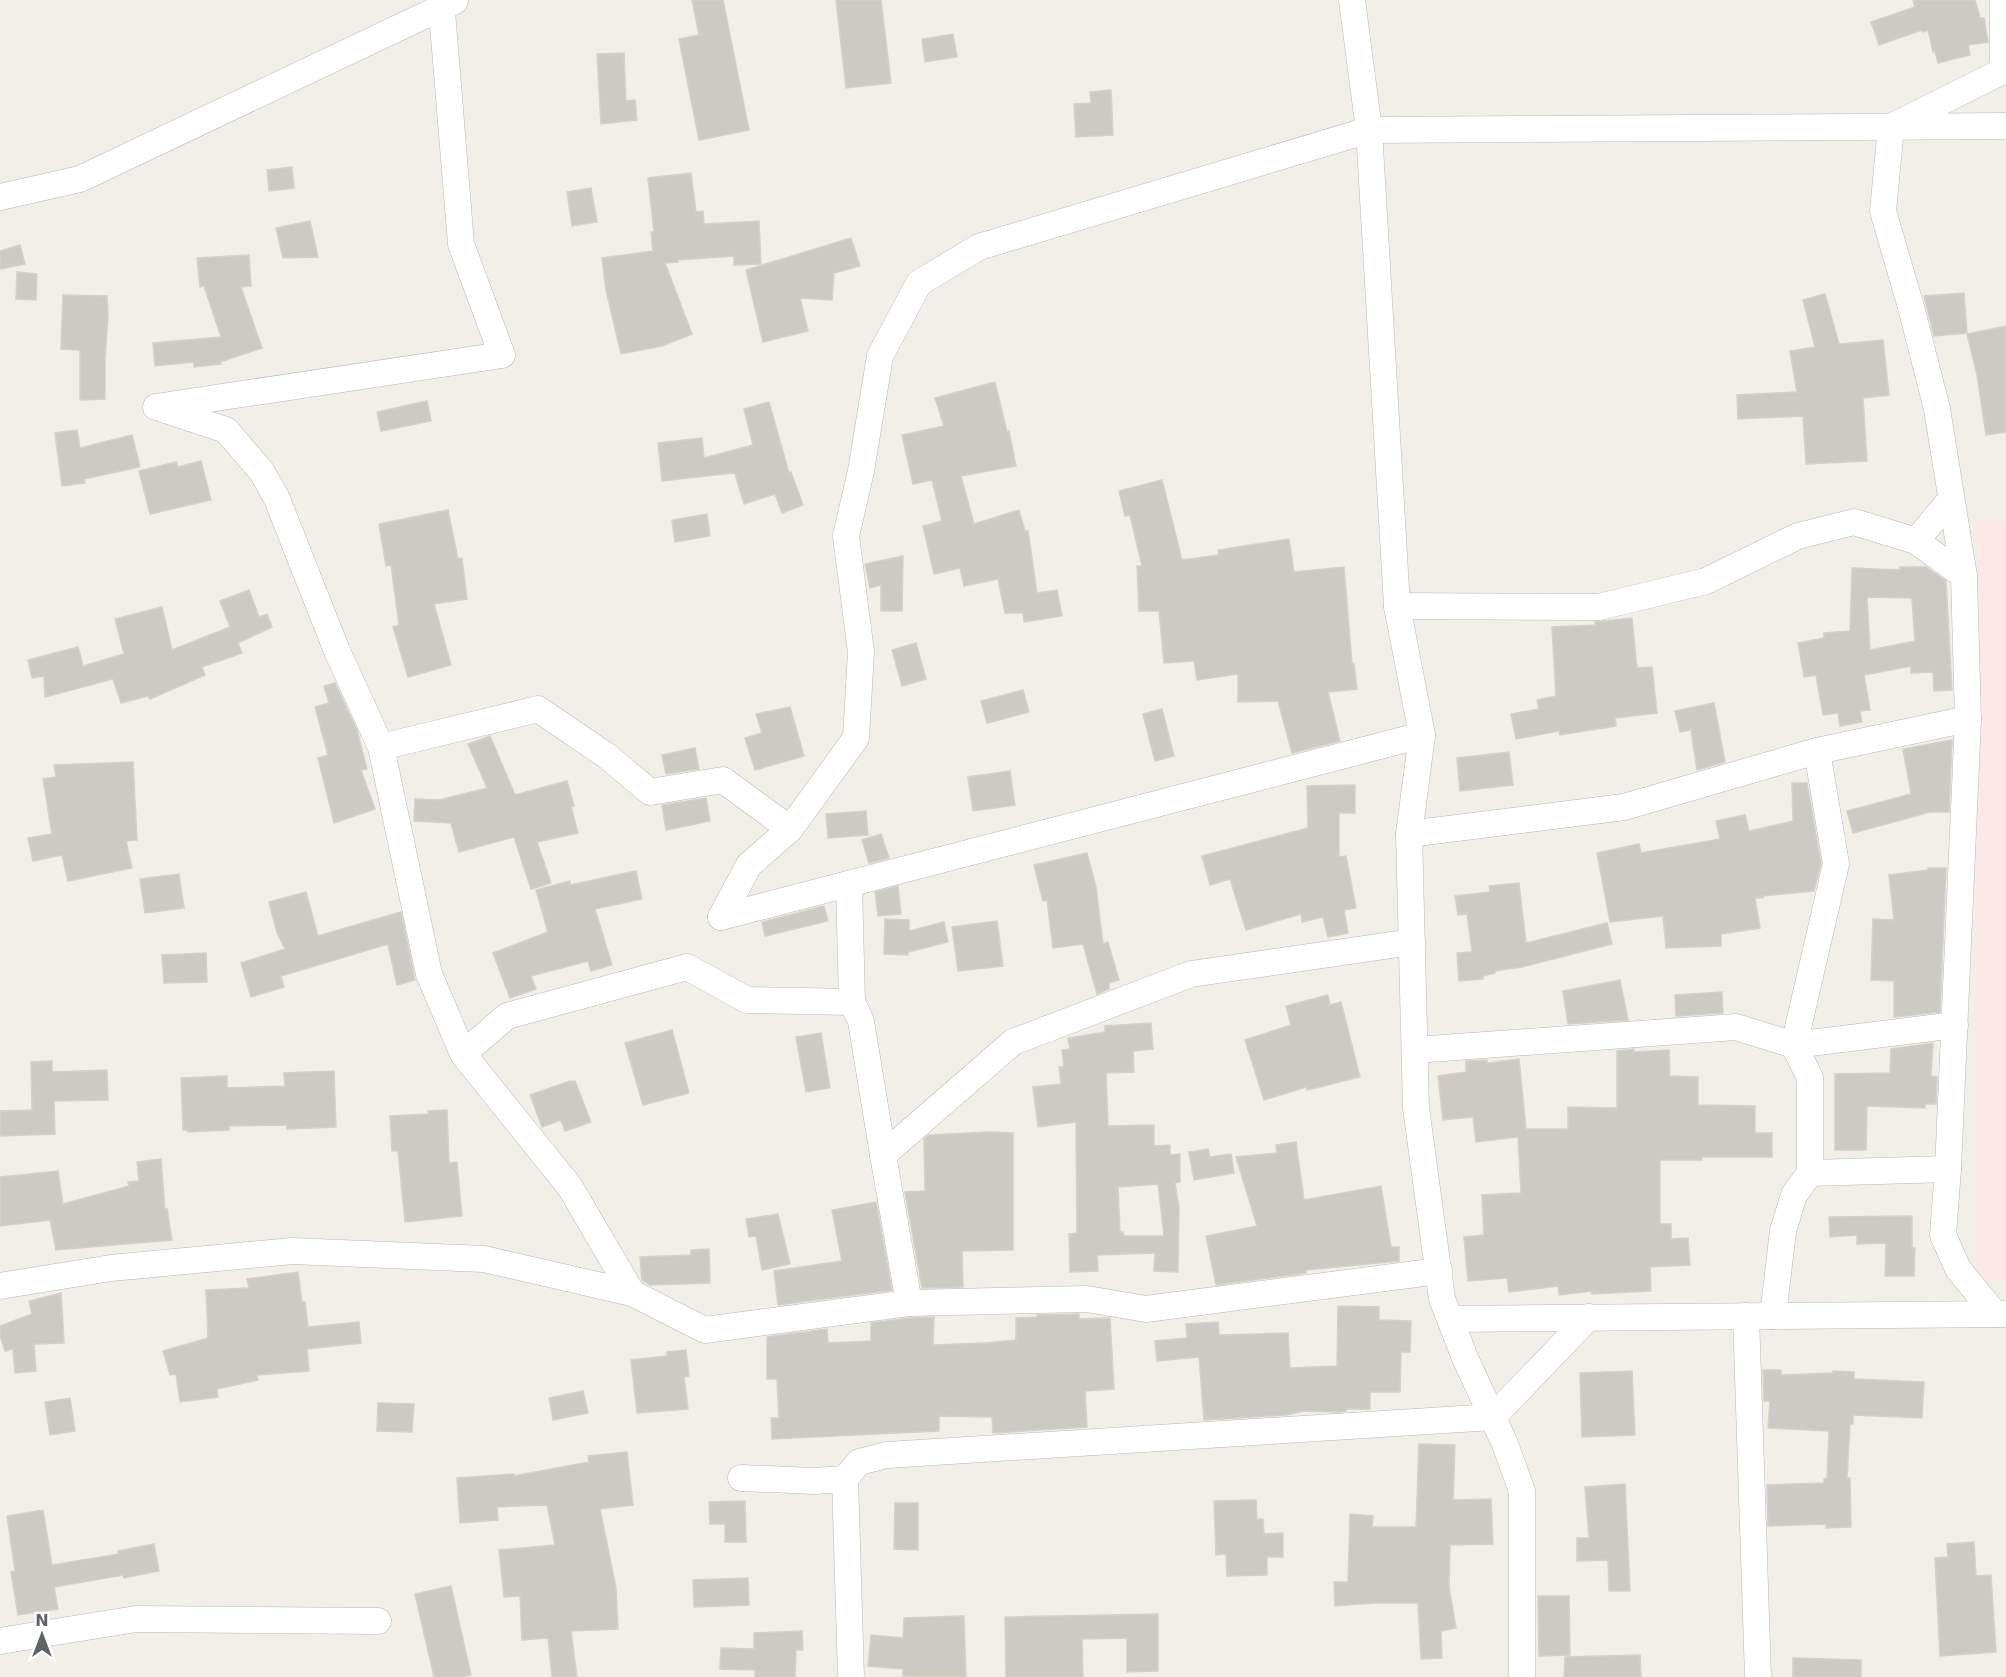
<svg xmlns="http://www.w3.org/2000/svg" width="2006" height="1677" font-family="'DejaVu Sans',sans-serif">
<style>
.medical{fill:#fce8e6}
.building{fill:#cccac5;stroke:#d6d1c6;stroke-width:1.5;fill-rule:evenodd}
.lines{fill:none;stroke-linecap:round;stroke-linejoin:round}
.street-casing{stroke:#b5b8bc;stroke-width:27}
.street{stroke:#fff;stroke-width:26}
</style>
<rect width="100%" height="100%" fill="#f1efe8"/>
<path class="medical" d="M 1978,520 L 2006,520 L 2006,1280 L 1976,1280 Z"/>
<g class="building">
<path d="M 692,0 L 723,0 L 749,130 L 699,140 L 679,39 L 699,35 Z"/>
<path d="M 836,0 L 881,0 L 891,83 L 846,88 Z"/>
<path d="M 1913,0 L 1975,0 L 1980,18 L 1984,18 L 1988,42 L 1968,45 L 1970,55 L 1938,63 L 1935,51 L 1933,52 L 1928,30 L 1923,32 L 1922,30 L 1879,45 L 1871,22 L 1915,7 Z"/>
<path d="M 953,34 L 957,57 L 925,62 L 922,39 Z"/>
<path d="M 624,53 L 626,101 L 635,100 L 637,120 L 601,124 L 597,54 Z"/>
<path d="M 1111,90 L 1113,135 L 1076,137 L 1074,104 L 1091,103 L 1090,92 Z"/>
<path d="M 292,167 L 294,188 L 269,191 L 267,170 Z"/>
<path d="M 691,173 L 696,212 L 703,211 L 704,224 L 759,221 L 761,264 L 734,265 L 734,256 L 678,260 L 678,262 L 665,263 L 692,334 L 662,346 L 621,354 L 606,290 L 602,258 L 653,251 L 651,232 L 654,232 L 648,178 Z"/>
<path d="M 591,188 L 597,222 L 572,226 L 567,192 Z"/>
<path d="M 310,221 L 318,257 L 283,258 L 276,228 Z"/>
<path d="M 851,238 L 860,266 L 834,273 L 832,300 L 800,298 L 808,331 L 763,342 L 746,270 Z"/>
<path d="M 20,245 L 25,264 L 0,269 L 0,251 Z"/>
<path d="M 249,255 L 251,286 L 241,287 L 262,348 L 220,362 L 221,364 L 194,367 L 194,362 L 155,366 L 153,343 L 221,337 L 204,286 L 200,287 L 197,258 Z"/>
<path d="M 17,272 L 37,274 L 36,300 L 16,299 Z"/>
<path d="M 1964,293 L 1967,333 L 1934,336 L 1924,296 Z"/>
<path d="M 1825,294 L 1839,344 L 1883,340 L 1889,395 L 1863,398 L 1867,461 L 1806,464 L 1803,416 L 1738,419 L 1737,395 L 1797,392 L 1790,351 L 1815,347 L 1803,300 Z"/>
<path d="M 63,295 L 107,296 L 108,316 L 105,360 L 105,399 L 80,400 L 80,350 L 61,349 Z"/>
<path d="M 2006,326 L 2006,432 L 1986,435 L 1977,375 L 1967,334 Z"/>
<path d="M 995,382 L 1007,432 L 1009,431 L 1016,466 L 961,476 L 974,524 L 1019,510 L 1025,531 L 1028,531 L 1037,593 L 1057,590 L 1062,616 L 1024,622 L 1023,613 L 1005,613 L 998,579 L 964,586 L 960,568 L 934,574 L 923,526 L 942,521 L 932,480 L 913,484 L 902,435 L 944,426 L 935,398 Z"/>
<path d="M 427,401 L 431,421 L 381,431 L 377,412 Z"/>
<path d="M 769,402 L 789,473 L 791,472 L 803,505 L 782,513 L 775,494 L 744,504 L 735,474 L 733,473 L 662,481 L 658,443 L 702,438 L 704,458 L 753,445 L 744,409 Z"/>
<path d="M 77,430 L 80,448 L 132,435 L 140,467 L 84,479 L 85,483 L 62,486 L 55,433 Z"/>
<path d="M 201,461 L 211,500 L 150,514 L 139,471 L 176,462 L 178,467 Z"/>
<path d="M 1162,480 L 1182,560 L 1219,555 L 1218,550 L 1289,539 L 1294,572 L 1344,567 L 1352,664 L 1354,664 L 1357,689 L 1328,692 L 1340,741 L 1292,753 L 1278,701 L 1238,702 L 1238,674 L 1197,680 L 1194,661 L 1164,663 L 1159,611 L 1139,611 L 1137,566 L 1142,566 L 1130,515 L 1125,516 L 1119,491 Z"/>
<path d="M 448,510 L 458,559 L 462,558 L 467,599 L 434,604 L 451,665 L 408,677 L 393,627 L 399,625 L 391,565 L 386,566 L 379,524 Z"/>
<path d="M 707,514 L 710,536 L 675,542 L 672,520 Z"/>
<path d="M 903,556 L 902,611 L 881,611 L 881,585 L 870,588 L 865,564 Z"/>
<path d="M 1900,567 L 1926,567 L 1946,581 L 1952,690 L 1934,691 L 1933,672 L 1911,673 L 1911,666 L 1864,675 L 1870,710 L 1860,711 L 1862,722 L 1840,726 L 1838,713 L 1823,715 L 1816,675 L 1804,677 L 1798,643 L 1824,638 L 1824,633 L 1850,631 L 1852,568 L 1900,570 ZM 1867,597 L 1912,598 L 1915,641 L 1870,650 Z"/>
<path d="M 249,590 L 259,617 L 267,614 L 272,627 L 238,643 L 242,653 L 202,667 L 205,675 L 150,699 L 148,696 L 121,703 L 113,679 L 45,697 L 44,676 L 32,678 L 28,660 L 78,647 L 83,666 L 124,654 L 115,619 L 162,607 L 172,650 L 230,627 L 220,601 Z"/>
<path d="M 1632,618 L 1637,668 L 1652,667 L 1657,713 L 1615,718 L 1616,726 L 1560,735 L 1559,731 L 1516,739 L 1511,714 L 1539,709 L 1537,700 L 1556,696 L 1552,627 L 1596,625 L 1595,622 Z"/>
<path d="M 916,643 L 926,679 L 902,686 L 892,650 Z"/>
<path d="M 335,683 L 357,730 L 367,769 L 361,770 L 375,809 L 334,823 L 318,758 L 328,755 L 315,707 L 329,703 L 324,686 Z"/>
<path d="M 1023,690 L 1029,712 L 987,723 L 981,701 Z"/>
<path d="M 1714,703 L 1725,762 L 1697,770 L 1691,730 L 1680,732 L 1675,711 Z"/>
<path d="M 790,707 L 804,756 L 755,770 L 745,738 L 762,733 L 756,714 Z"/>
<path d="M 1162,709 L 1174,756 L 1155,761 L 1143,714 Z"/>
<path d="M 490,736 L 515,795 L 567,781 L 574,806 L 571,806 L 578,833 L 537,842 L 551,883 L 531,889 L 514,837 L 459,852 L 451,823 L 414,821 L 415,799 L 439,800 L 487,788 L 468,744 Z"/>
<path d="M 1952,740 L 1949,812 L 1930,812 L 1853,833 L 1847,811 L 1911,794 L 1903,749 Z"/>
<path d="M 695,748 L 699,769 L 666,774 L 662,755 Z"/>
<path d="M 1509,752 L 1513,785 L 1460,791 L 1457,758 Z"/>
<path d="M 133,762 L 137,840 L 126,841 L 132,868 L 68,881 L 62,855 L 33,861 L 28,838 L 52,834 L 43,779 L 56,777 L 54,765 Z"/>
<path d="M 1010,771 L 1015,805 L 973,811 L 968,777 Z"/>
<path d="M 1792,783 L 1807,783 L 1821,864 L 1814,891 L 1763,896 L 1763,898 L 1755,898 L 1760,928 L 1721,934 L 1721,946 L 1666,948 L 1663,916 L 1610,922 L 1597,853 L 1639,844 L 1641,853 L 1720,839 L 1716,821 L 1745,815 L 1749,831 L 1793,821 Z"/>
<path d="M 1355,785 L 1355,813 L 1339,813 L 1339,857 L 1346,856 L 1356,908 L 1344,910 L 1348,933 L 1328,937 L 1323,917 L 1302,922 L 1301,914 L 1246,930 L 1230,879 L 1210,885 L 1202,856 L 1308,828 L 1307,786 Z"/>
<path d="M 706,798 L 710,821 L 666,830 L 662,805 Z"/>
<path d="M 866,811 L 868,835 L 828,838 L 826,814 Z"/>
<path d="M 881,834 L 889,858 L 869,863 L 862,840 Z"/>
<path d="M 1087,853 L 1096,887 L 1103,944 L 1108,942 L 1119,980 L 1109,983 L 1109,989 L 1097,994 L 1083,944 L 1053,948 L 1047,900 L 1043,901 L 1034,865 Z"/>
<path d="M 1928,868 L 1946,868 L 1940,1012 L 1894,1017 L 1894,981 L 1871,980 L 1873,919 L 1894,920 L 1889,875 L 1928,870 Z"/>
<path d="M 636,871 L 642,899 L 595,909 L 612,965 L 591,971 L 588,961 L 531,976 L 536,989 L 510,998 L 493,953 L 548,932 L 536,890 L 570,881 L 570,885 Z"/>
<path d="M 179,874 L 184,908 L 145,913 L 140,879 Z"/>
<path d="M 1519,883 L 1526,943 L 1607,923 L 1612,944 L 1522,967 L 1495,971 L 1495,973 L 1483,976 L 1483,979 L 1459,981 L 1457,953 L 1472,952 L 1467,914 L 1458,915 L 1455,896 L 1490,892 L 1489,886 Z"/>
<path d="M 898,886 L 901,914 L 878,916 L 875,892 Z"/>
<path d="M 306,892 L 318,936 L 401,912 L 415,980 L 397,985 L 388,944 L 281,976 L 284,987 L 251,997 L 241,963 L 285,949 L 277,933 L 269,902 Z"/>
<path d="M 824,906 L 828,921 L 765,936 L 762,922 Z"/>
<path d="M 885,919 L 909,920 L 909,931 L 944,922 L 948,942 L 908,952 L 908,955 L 884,954 Z"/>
<path d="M 997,921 L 1003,966 L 958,971 L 952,927 Z"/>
<path d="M 206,953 L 207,982 L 164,983 L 162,955 Z"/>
<path d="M 1620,980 L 1628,1020 L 1568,1024 L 1563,991 Z"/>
<path d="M 1722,992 L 1723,1013 L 1676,1016 L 1675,995 Z"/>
<path d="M 1328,995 L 1330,1005 L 1341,1002 L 1360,1077 L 1307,1090 L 1306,1087 L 1264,1100 L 1245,1040 L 1291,1025 L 1286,1006 Z"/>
<path d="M 1151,1023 L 1153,1049 L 1133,1051 L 1134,1072 L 1106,1073 L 1108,1126 L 1154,1125 L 1154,1146 L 1170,1145 L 1170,1155 L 1180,1154 L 1180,1182 L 1175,1183 L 1179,1208 L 1178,1272 L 1154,1271 L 1155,1253 L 1097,1255 L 1098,1271 L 1070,1272 L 1069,1234 L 1077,1233 L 1076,1122 L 1038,1127 L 1033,1087 L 1061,1084 L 1059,1067 L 1064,1067 L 1062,1050 L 1070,1049 L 1068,1038 L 1105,1032 L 1105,1026 ZM 1158,1184 L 1164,1236 L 1124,1236 L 1123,1232 L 1120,1232 L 1118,1187 Z"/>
<path d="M 672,1030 L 689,1093 L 643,1105 L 625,1043 Z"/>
<path d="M 821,1033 L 830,1088 L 806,1092 L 796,1037 Z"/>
<path d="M 1933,1043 L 1931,1076 L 1937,1077 L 1936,1104 L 1925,1104 L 1925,1108 L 1867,1106 L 1866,1150 L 1835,1150 L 1835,1074 L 1890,1073 L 1891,1049 Z"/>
<path d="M 1634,1049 L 1634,1052 L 1669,1050 L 1670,1076 L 1698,1077 L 1698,1105 L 1755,1106 L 1755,1133 L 1772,1133 L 1772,1157 L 1702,1157 L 1702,1160 L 1660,1160 L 1660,1224 L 1671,1224 L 1671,1239 L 1688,1238 L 1690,1265 L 1650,1267 L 1651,1291 L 1592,1294 L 1592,1291 L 1559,1295 L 1558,1286 L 1509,1292 L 1507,1278 L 1468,1281 L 1464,1237 L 1484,1235 L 1482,1195 L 1521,1193 L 1518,1137 L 1476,1142 L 1473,1117 L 1443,1120 L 1438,1076 L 1466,1072 L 1466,1061 L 1487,1060 L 1487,1063 L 1519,1059 L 1526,1129 L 1568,1129 L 1568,1107 L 1617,1108 L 1617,1051 Z"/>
<path d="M 52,1061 L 52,1072 L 107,1070 L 108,1100 L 54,1101 L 55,1134 L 0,1136 L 0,1111 L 32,1110 L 31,1062 Z"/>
<path d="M 334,1071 L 336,1127 L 287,1129 L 287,1125 L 229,1126 L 229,1130 L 188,1132 L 187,1130 L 183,1130 L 181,1078 L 227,1076 L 227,1088 L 285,1086 L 284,1073 Z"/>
<path d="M 570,1081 L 570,1082 L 575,1081 L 591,1122 L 565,1131 L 561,1120 L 542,1127 L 530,1095 Z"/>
<path d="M 447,1110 L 449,1163 L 457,1162 L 462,1216 L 405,1222 L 398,1151 L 392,1151 L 390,1116 L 429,1114 L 428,1111 Z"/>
<path d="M 989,1132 L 1013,1133 L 1013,1250 L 962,1251 L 963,1287 L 922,1288 L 905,1192 L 925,1191 L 924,1139 L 929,1135 Z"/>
<path d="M 1296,1142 L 1304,1200 L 1381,1186 L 1391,1247 L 1399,1247 L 1399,1261 L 1306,1270 L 1306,1273 L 1216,1285 L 1206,1236 L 1257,1226 L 1236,1157 L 1277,1153 L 1276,1145 Z"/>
<path d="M 1208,1149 L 1210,1157 L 1231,1154 L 1234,1173 L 1194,1180 L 1189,1152 Z"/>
<path d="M 161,1159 L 165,1210 L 167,1209 L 172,1240 L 56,1250 L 50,1220 L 0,1226 L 0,1177 L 58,1171 L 63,1204 L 129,1186 L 128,1182 L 139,1181 L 137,1162 Z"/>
<path d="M 876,1202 L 892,1290 L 778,1305 L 774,1271 L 842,1261 L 832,1210 Z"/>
<path d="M 778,1214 L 790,1264 L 762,1270 L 756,1236 L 749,1237 L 746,1219 Z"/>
<path d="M 1912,1216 L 1912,1248 L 1915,1248 L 1914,1276 L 1885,1276 L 1886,1243 L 1857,1244 L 1857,1235 L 1830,1237 L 1829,1217 Z"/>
<path d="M 709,1249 L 710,1283 L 650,1285 L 642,1280 L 640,1257 L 691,1255 L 691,1250 Z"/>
<path d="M 298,1272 L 302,1302 L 305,1302 L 308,1327 L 359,1322 L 361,1343 L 307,1349 L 309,1371 L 257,1375 L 258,1380 L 217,1389 L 218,1397 L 180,1402 L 176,1374 L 170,1375 L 163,1351 L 208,1338 L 206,1290 L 249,1288 L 247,1279 Z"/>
<path d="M 61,1293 L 64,1343 L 34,1344 L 36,1371 L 15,1373 L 13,1349 L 5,1351 L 0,1335 L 0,1326 L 32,1314 L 29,1301 Z"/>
<path d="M 1338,1306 L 1379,1307 L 1379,1320 L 1411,1321 L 1410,1352 L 1401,1352 L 1400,1392 L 1370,1392 L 1370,1409 L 1346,1409 L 1346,1411 L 1340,1412 L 1304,1411 L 1286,1415 L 1204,1420 L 1199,1357 L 1157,1361 L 1155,1341 L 1187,1338 L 1186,1324 L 1218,1322 L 1219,1335 L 1288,1333 L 1290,1368 L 1337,1366 Z"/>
<path d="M 1079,1314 L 1079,1319 L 1110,1318 L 1114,1389 L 1085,1391 L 1087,1427 L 993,1433 L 992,1417 L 939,1416 L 939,1431 L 772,1439 L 771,1418 L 779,1418 L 777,1379 L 767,1379 L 767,1337 L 827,1329 L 828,1343 L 871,1341 L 871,1323 L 910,1318 L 934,1317 L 933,1345 L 985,1343 L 1016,1340 L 1016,1318 L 1037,1317 L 1037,1315 Z"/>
<path d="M 686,1350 L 689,1376 L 684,1377 L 688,1409 L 637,1413 L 631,1360 L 667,1356 L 667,1352 Z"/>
<path d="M 1763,1370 L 1781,1370 L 1781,1375 L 1833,1373 L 1833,1371 L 1854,1372 L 1854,1379 L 1924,1382 L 1922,1418 L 1853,1415 L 1853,1424 L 1850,1424 L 1847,1478 L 1850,1478 L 1851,1527 L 1826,1528 L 1826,1524 L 1768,1526 L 1767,1485 L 1824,1483 L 1824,1479 L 1827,1478 L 1829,1431 L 1768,1428 L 1770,1401 L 1764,1401 Z"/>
<path d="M 1632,1371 L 1635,1435 L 1582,1437 L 1580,1373 Z"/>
<path d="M 583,1391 L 588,1413 L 553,1420 L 549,1398 Z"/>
<path d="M 70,1398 L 75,1431 L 50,1435 L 45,1402 Z"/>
<path d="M 378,1403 L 414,1404 L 412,1432 L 377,1431 Z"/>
<path d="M 1419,1444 L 1455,1445 L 1453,1500 L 1491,1499 L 1493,1544 L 1450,1545 L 1449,1587 L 1456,1628 L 1441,1631 L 1442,1658 L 1421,1659 L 1418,1603 L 1374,1603 L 1335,1606 L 1334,1582 L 1348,1582 L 1350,1514 L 1373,1516 L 1372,1527 L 1416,1527 Z"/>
<path d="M 627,1452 L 633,1505 L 600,1509 L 616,1588 L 618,1629 L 571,1631 L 577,1677 L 552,1677 L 548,1638 L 522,1640 L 520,1596 L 504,1597 L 499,1550 L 555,1545 L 547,1505 L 497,1507 L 498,1520 L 460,1523 L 457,1478 L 514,1474 L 514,1476 L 589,1462 L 588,1456 Z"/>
<path d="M 1625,1484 L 1630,1591 L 1609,1591 L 1608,1560 L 1577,1561 L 1577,1538 L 1589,1538 L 1585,1487 Z"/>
<path d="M 1256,1500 L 1257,1519 L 1263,1519 L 1264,1534 L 1283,1533 L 1283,1557 L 1267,1557 L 1267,1575 L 1227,1576 L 1226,1554 L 1216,1555 L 1214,1501 Z"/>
<path d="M 745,1501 L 746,1542 L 725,1542 L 725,1524 L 710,1524 L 709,1502 Z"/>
<path d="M 895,1503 L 918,1503 L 918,1550 L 894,1549 Z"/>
<path d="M 43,1510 L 52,1565 L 119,1554 L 118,1551 L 154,1544 L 159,1571 L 124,1578 L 123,1575 L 54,1587 L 58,1609 L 18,1615 L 11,1572 L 15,1571 L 7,1516 Z"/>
<path d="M 1974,1542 L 1976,1576 L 1991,1575 L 1996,1652 L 1940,1656 L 1935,1558 L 1948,1557 L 1947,1544 Z"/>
<path d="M 748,1578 L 749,1605 L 694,1607 L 693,1580 Z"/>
<path d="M 451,1586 L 471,1675 L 461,1677 L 434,1677 L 415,1594 Z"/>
<path d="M 1538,1596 L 1569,1596 L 1570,1655 L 1539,1656 Z"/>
<path d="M 1158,1614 L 1158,1671 L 1127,1672 L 1127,1638 L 1082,1639 L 1083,1677 L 1006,1677 L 1005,1617 Z"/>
<path d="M 964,1616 L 966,1677 L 903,1676 L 903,1669 L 868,1666 L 871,1635 L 903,1638 L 904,1618 Z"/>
<path d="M 802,1631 L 803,1650 L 796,1650 L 795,1677 L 755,1677 L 755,1670 L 720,1669 L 721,1648 L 754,1649 L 754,1633 Z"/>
<path d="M 1640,1655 L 1641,1677 L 1564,1677 L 1565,1657 Z"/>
<path d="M 1793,1658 L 1861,1660 L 1861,1677 L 1793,1677 Z"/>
</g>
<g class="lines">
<defs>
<g id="street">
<path d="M 441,0 L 461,244 L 502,355 L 156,407 L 226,430 L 262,472 L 277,499 L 337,651 L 381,747 L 538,709 L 607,756 L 650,792 L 723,780 L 790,829"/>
<path d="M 1352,0 L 1369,130 L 1397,606 L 1422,735 L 1409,834 L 1416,1108 L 1442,1299 L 1465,1358 L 1505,1444 L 1522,1491 L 1522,1677"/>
<path d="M 1897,124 L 2003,71 L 2003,0"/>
<path d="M 1891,127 L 1883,211 L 1911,307 L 1937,409 L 1964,576 L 1968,719 L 1948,1169 L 1943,1235 L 1958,1269 L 1995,1314"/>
<path d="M 0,197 L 80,179 L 455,1"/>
<path d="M 1916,541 L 1951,499"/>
<path d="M 1397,606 L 1599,607 L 1706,581 L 1798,536 L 1854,522 L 1916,541 L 1964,576"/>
<path d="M 381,747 L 429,974 L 463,1054 L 570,1187 L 632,1293"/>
<path d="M 1817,751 L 1836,864 L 1794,1045 L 1955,1025"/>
<path d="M 1409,834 L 1624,807 L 1817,751 L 1968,719"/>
<path d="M 849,884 L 852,1002 L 861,1021 L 883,1155"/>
<path d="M 721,917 L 749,865 L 790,829 L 856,738 L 861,652 L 846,536 L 861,471 L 880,356 L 919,283 L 979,247 L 1369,130 L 2006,126"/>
<path d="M 721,917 L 1422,735"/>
<path d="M 1415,1050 L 1736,1027 L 1794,1045 L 1810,1078 L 1810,1173 L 1794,1195 L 1783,1231 L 1773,1316"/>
<path d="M 463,1054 L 507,1016 L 687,967 L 747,1000 L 852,1002"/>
<path d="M 1810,1173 L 1948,1169"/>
<path d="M 0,1286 L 111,1268 L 292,1251 L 484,1259 L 632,1293 L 705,1330 L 909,1303 L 1087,1299 L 1146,1309 L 1439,1271"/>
<path d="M 909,1303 L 883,1155 L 1013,1042 L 1191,974 L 1412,942"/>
<path d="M 1746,1316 L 1758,1677"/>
<path d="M 1450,1319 L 2006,1314"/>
<path d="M 741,1478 L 814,1481 L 845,1479"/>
<path d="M 0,1641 L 136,1619 L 378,1621"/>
<path d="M 851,1677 L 845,1479 L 859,1462 L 887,1455 L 1493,1417 L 1589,1317"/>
</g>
</defs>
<use href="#street" class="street-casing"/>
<use href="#street" class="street"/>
</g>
<g transform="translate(42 1635)" stroke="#ffffff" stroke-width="4.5" paint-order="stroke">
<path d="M0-4.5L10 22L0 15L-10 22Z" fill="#5f6368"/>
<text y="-9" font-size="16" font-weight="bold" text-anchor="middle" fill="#5f6368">N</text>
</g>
</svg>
